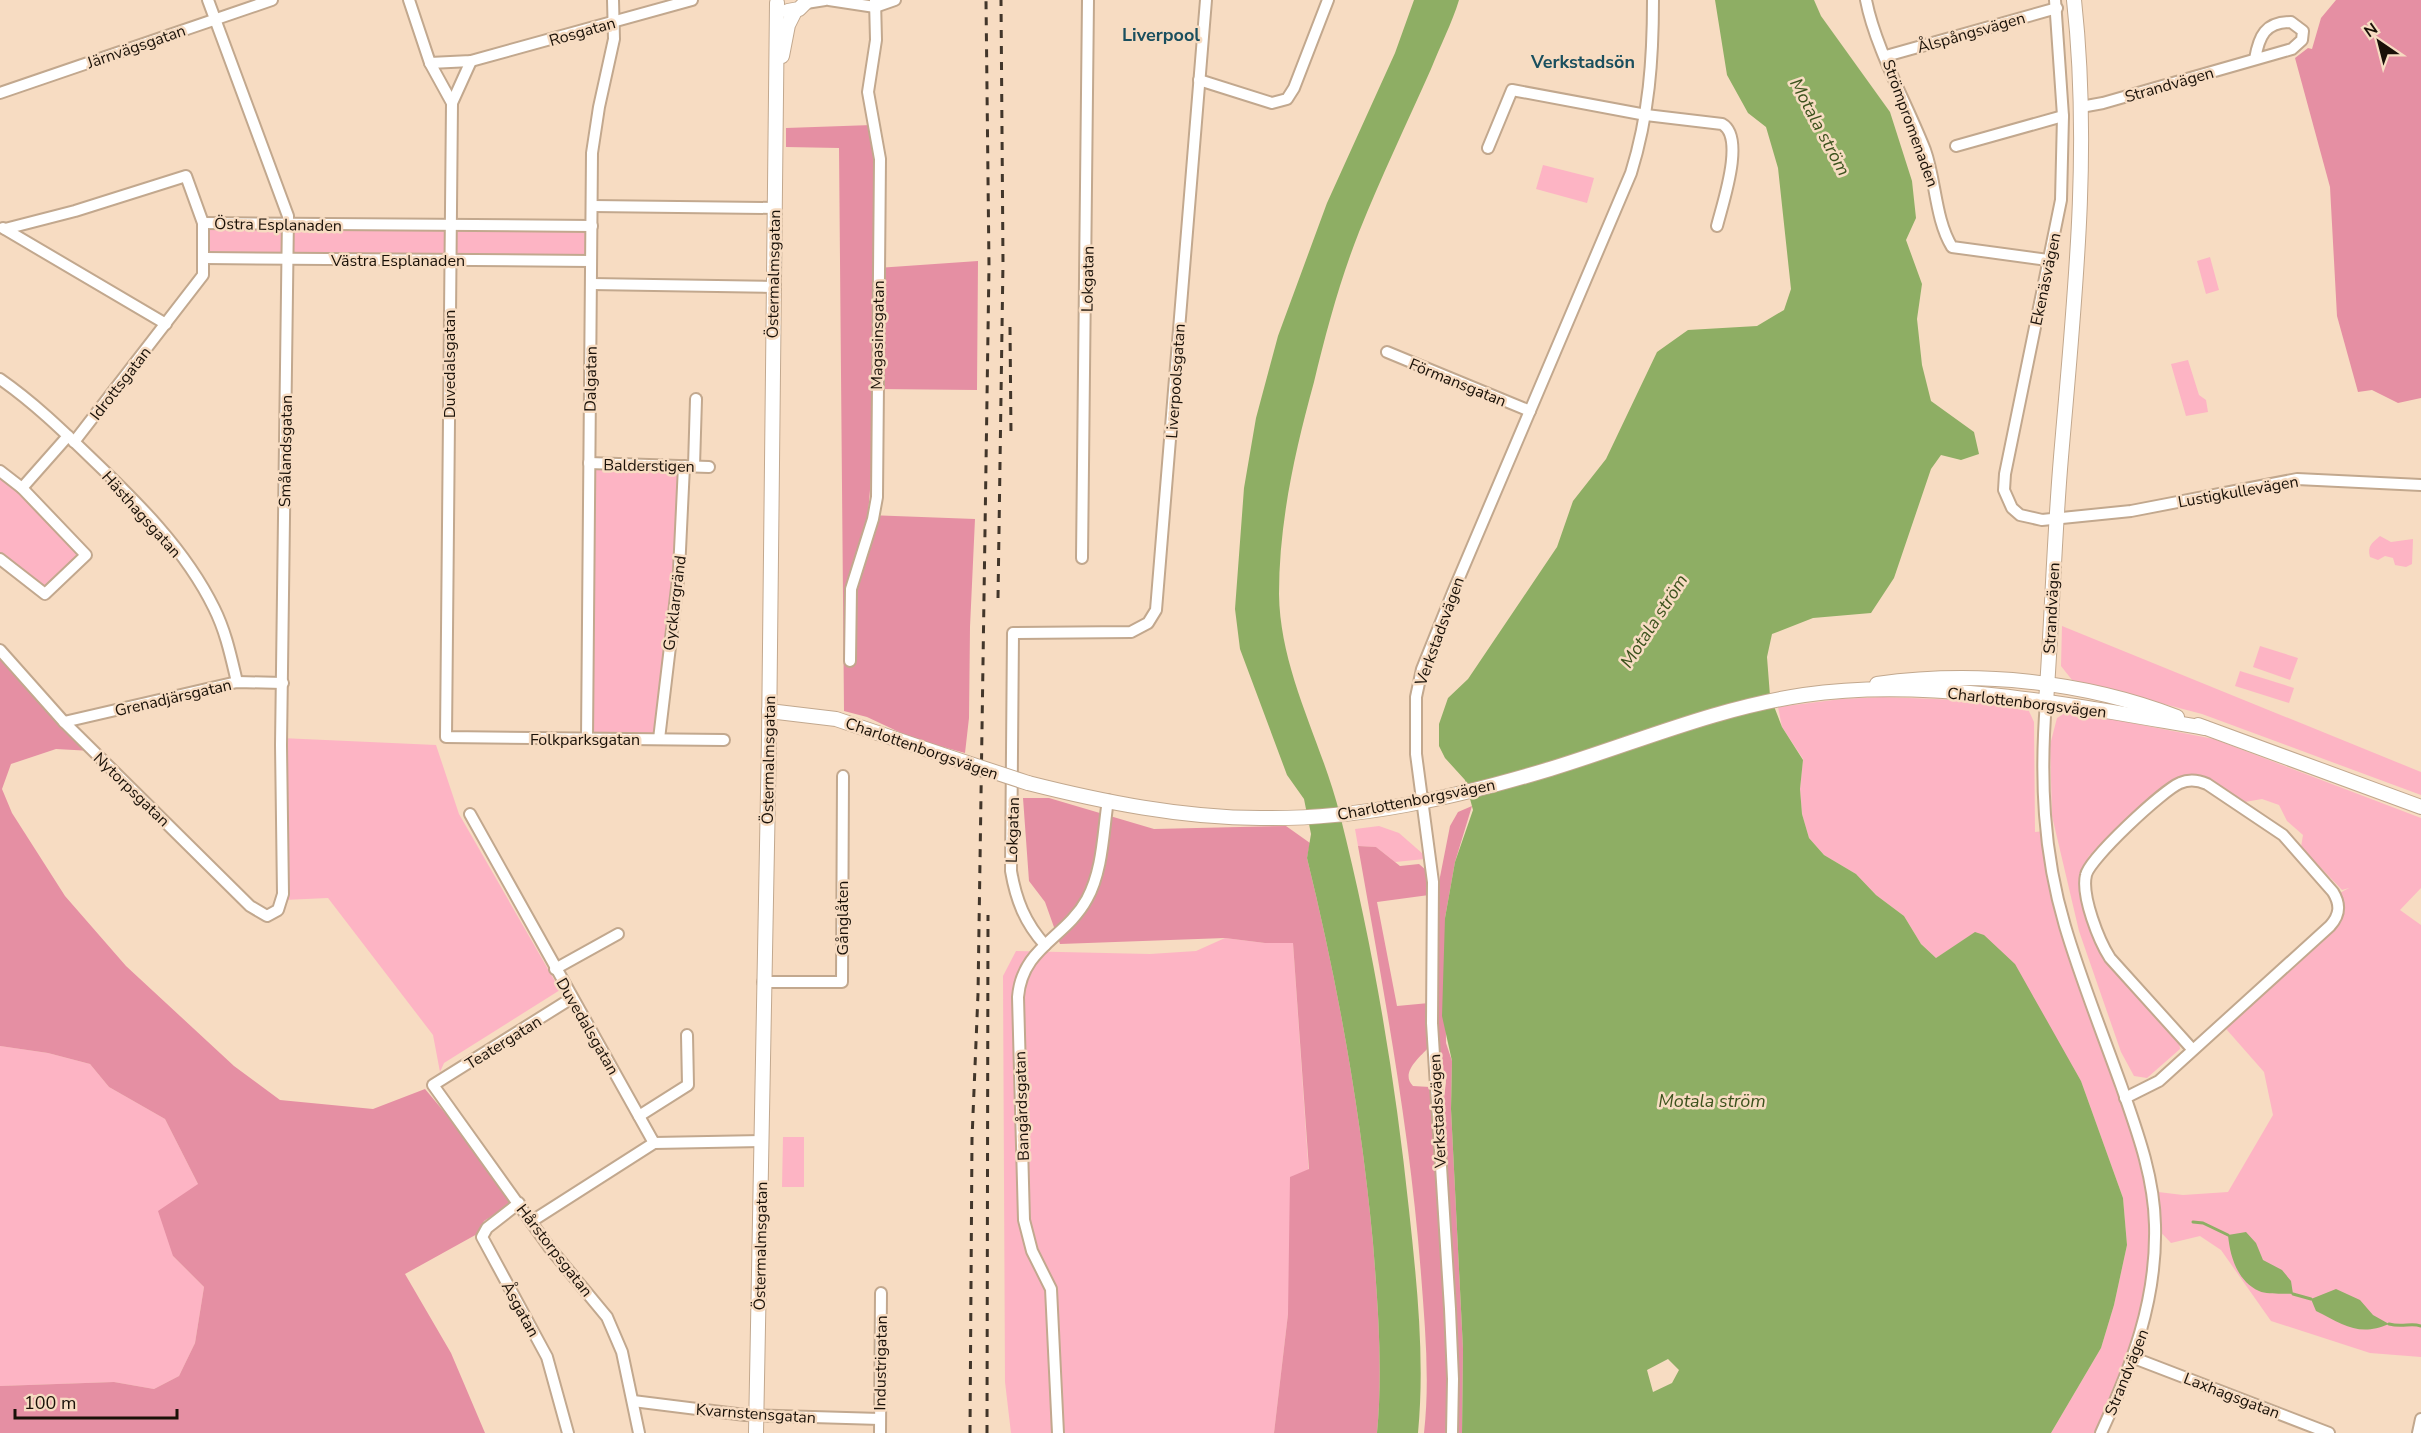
<svg xmlns="http://www.w3.org/2000/svg" width="2421" height="1433" font-family="'Nunito Sans',sans-serif">
<style>
.green{fill:#fdb4c4}
.forest{fill:#e58fa3}
.water{fill:#8eae64;fill-rule:evenodd}
.lines{fill:none;stroke-linecap:round;stroke-linejoin:round}
.stream{stroke:#8eae64;stroke-width:3}
.street-casing{stroke:#c2a88e;stroke-width:14}
.secondary-casing{stroke:#c2a88e;stroke-width:16}
.street{stroke:#fff;stroke-width:10}
.secondary{stroke:#fff;stroke-width:14}
.rail{stroke:#42362a;stroke-width:3;stroke-dasharray:8 8;stroke-linecap:butt}
.secondary-bridge-casing{stroke:#c2a88e;stroke-width:16;stroke-linecap:butt}
.secondary-bridge{stroke:#fff;stroke-width:14}
.labels{text-anchor:middle;stroke-width:5;stroke-linejoin:round;paint-order:stroke}
.street-label{font-size:16px;fill:#1a1108;stroke:#f7dcc2}
.neighbourhood-label{font-size:18px;font-weight:bold;fill:#1a4f5e;stroke:#f7dcc2}
.water-label{font-size:18px;font-style:italic;fill:#3c521d;stroke:#f7dcc2}
</style>
<rect width="100%" height="100%" fill="#f7dcc2"/>
<g class="green">
<path d="M 1543,165 L 1594,178 L 1587,203 L 1536,189 Z"/>
<path d="M 590,222 L 590,258 L 204,256 L 202,223 Z"/>
<path d="M 2210,257 L 2219,290 L 2206,294 L 2197,261 Z"/>
<path d="M 2188,360 L 2199,395 L 2206,400 L 2208,412 L 2186,416 L 2171,364 Z"/>
<path d="M 587,458 L 685,462 L 662,734 L 583,738 Z"/>
<path d="M 0,471 L 85,555 L 43,587 L 0,558 Z"/>
<path d="M 2380,536 L 2391,542 L 2413,539 L 2412,564 L 2406,567 L 2395,565 L 2393,558 L 2385,556 L 2378,560 L 2370,557 C 2367,546 2372,543 2380,536 Z"/>
<path d="M 2062,626 L 2421,772 L 2421,795 L 2202,714 L 2072,680 L 2061,666 Z"/>
<path d="M 2260,646 L 2298,658 L 2290,680 L 2253,667 Z"/>
<path d="M 2240,671 L 2294,688 L 2289,703 L 2235,686 Z"/>
<path d="M 1883,697 L 2012,702 L 2028,709 L 2034,722 L 2035,832 L 2045,831 L 2090,997 L 2150,1191 L 2183,1195 L 2228,1192 L 2273,1115 L 2264,1072 L 2220,1022 L 2338,915 L 2336,895 L 2349,888 L 2342,890 L 2301,847 L 2303,835 L 2287,821 L 2279,805 L 2262,799 L 2245,802 L 2200,778 L 2172,782 L 2155,794 L 2089,856 L 2082,871 L 2080,888 L 2093,933 L 2107,963 L 2179,1041 L 2180,1049 L 2147,1078 L 2134,1076 L 2121,1052 L 2079,931 L 2052,816 L 2050,745 L 2057,718 L 2065,713 L 2096,716 L 2214,739 L 2421,818 L 2421,888 L 2400,910 L 2421,925 L 2421,1357 L 2370,1353 L 2271,1321 L 2221,1250 L 2200,1236 L 2171,1243 L 2153,1224 L 2144,1322 L 2098,1433 L 2051,1433 L 2101,1348 L 2114,1305 L 2127,1245 L 2123,1198 L 2081,1081 L 2058,1042 L 1975,933 L 1936,958 L 1921,944 L 1904,916 L 1876,895 L 1856,874 L 1824,855 L 1809,838 L 1802,814 L 1800,789 L 1803,759 L 1782,727 L 1778,707 L 1841,699 Z"/>
<path d="M 281,738 L 436,745 L 459,814 L 560,990 L 444,1063 L 440,1072 L 433,1035 L 328,898 L 284,900 Z"/>
<path d="M 1379,826 L 1399,833 L 1423,854 L 1425,859 L 1395,862 L 1376,847 L 1358,846 L 1355,829 Z"/>
<path d="M 1225,938 L 1265,943 L 1293,943 L 1309,1176 L 1288,1314 L 1274,1433 L 1011,1433 L 1005,1382 L 1003,976 L 1016,951 L 1150,954 L 1196,951 Z"/>
<path d="M 0,1046 L 48,1053 L 90,1064 L 109,1087 L 165,1119 L 198,1184 L 173,1256 L 204,1287 L 195,1343 L 179,1376 L 154,1389 L 114,1382 L 0,1386 Z"/>
<path d="M 783,1137 L 804,1137 L 804,1187 L 782,1187 Z"/>
</g>
<g class="forest">
<path d="M 2336,0 L 2421,0 L 2421,398 L 2398,403 L 2372,390 L 2358,392 L 2337,316 L 2330,187 L 2295,58 L 2308,48 L 2312,49 L 2321,18 Z"/>
<path d="M 872,125 L 881,154 L 877,268 L 978,261 L 977,390 L 878,389 L 868,515 L 975,519 L 970,627 L 969,718 L 965,753 L 914,739 L 867,717 L 844,711 L 839,148 L 786,147 L 786,128 Z"/>
<path d="M 0,646 L 92,751 L 56,749 L 11,764 L 2,789 L 12,813 L 65,896 L 126,966 L 234,1066 L 280,1100 L 373,1109 L 425,1089 L 518,1200 L 484,1221 L 479,1233 L 405,1274 L 451,1353 L 485,1433 L 0,1433 L 0,1386 L 114,1382 L 154,1389 L 179,1376 L 195,1343 L 204,1287 L 173,1256 L 158,1211 L 198,1184 L 165,1119 L 109,1087 L 90,1064 L 48,1053 L 0,1046 Z"/>
<path d="M 1023,798 L 1049,798 L 1154,829 L 1286,826 L 1310,843 L 1307,858 C 1338,984 1361,1113 1373,1243 C 1378,1306 1383,1370 1377,1433 L 1274,1433 L 1288,1314 L 1290,1177 L 1309,1169 L 1293,943 L 1265,943 L 1225,938 L 1060,944 L 1045,902 L 1029,881 Z"/>
<path d="M 1472,806 L 1455,862 L 1445,918 L 1446,1043 L 1452,1061 L 1451,1109 L 1463,1349 L 1462,1433 L 1457,1433 L 1457,1343 L 1443,1106 L 1446,1082 L 1437,1038 L 1439,882 L 1450,826 L 1458,812 Z"/>
<path d="M 1358,846 L 1376,847 L 1400,866 L 1419,864 L 1427,871 L 1429,895 L 1377,902 L 1397,1006 L 1429,1003 L 1428,1048 C 1419,1058 1400,1073 1413,1086 L 1430,1087 L 1448,1368 L 1446,1433 L 1424,1433 C 1430,1380 1425,1327 1421,1274 C 1410,1129 1383,988 1358,846 Z"/>
</g>
<g class="water">
<path d="M 1414,0 L 1459,0 C 1452,23 1440,46 1431,69 C 1407,123 1381,177 1359,232 C 1340,280 1326,332 1314,382 C 1295,451 1279,522 1279,594 C 1280,672 1322,742 1340,815 C 1373,945 1395,1077 1409,1210 C 1417,1284 1425,1359 1418,1433 L 1377,1433 C 1383,1370 1378,1306 1373,1243 C 1361,1113 1338,984 1307,858 L 1311,834 L 1304,799 L 1287,775 L 1240,649 L 1235,609 L 1244,488 L 1256,418 L 1278,336 L 1327,203 L 1395,53 Z"/>
<path d="M 1715,0 L 1814,0 L 1821,16 L 1890,112 L 1912,181 L 1916,218 L 1906,240 L 1922,284 L 1917,319 L 1922,365 L 1931,401 L 1974,432 L 1979,454 L 1961,460 L 1941,455 L 1931,469 L 1894,578 L 1871,613 L 1813,618 L 1772,634 L 1767,657 L 1770,696 L 1782,727 L 1803,760 L 1800,789 L 1802,814 L 1809,838 L 1824,855 L 1856,874 L 1876,895 L 1904,916 L 1921,944 L 1936,958 L 1975,932 L 1984,935 L 2015,964 L 2081,1081 L 2123,1198 L 2127,1245 L 2114,1305 L 2101,1348 L 2051,1433 L 1462,1433 L 1463,1349 L 1451,1109 L 1452,1061 L 1442,1016 L 1445,918 L 1455,862 L 1473,810 L 1465,780 L 1445,758 L 1439,746 L 1439,724 L 1448,698 L 1468,679 L 1557,547 L 1573,501 L 1606,459 L 1657,352 L 1688,330 L 1757,326 L 1784,310 L 1791,289 L 1778,168 L 1766,127 L 1748,113 L 1727,75 ZM 1668,1359 L 1679,1370 L 1672,1383 L 1653,1392 L 1647,1370 Z"/>
<path d="M 2246,1232 L 2256,1243 L 2263,1260 L 2282,1270 L 2291,1281 L 2293,1294 C 2283,1293 2268,1295 2259,1291 C 2237,1281 2230,1256 2228,1235 Z"/>
<path d="M 2336,1289 L 2360,1300 L 2373,1315 L 2389,1324 C 2359,1337 2344,1325 2316,1311 L 2311,1299 Z"/>
</g>
<g class="lines">
<g class="stream">
<path d="M 2193,1222 L 2203,1223 L 2228,1235"/>
<path d="M 2293,1294 L 2311,1299"/>
<path d="M 2389,1324 C 2404,1328 2410,1322 2421,1326"/>
</g>
<defs>
<g id="street">
<path d="M 409,0 L 430,63 L 452,103 L 446,737 L 724,740"/>
<path d="M 829,0 L 875,7 L 895,0"/>
<path d="M 1866,0 C 1875,47 1907,104 1925,150 C 1936,181 1935,219 1952,247 L 2048,260"/>
<path d="M 2055,0 L 2063,116 L 2061,200 L 2005,474 L 2004,490 L 2012,508 L 2020,515 L 2042,520 L 2131,511 L 2297,479 L 2421,485"/>
<path d="M 806,3 L 825,0"/>
<path d="M 1886,56 L 2057,8"/>
<path d="M 430,63 L 471,61 L 692,0"/>
<path d="M 1199,80 L 1272,103 L 1287,99 L 1294,88 L 1328,0"/>
<path d="M 0,93 L 272,0"/>
<path d="M 452,103 L 471,61"/>
<path d="M 2081,107 L 2103,103 L 2292,49 L 2302,40 L 2303,31 L 2291,22 C 2265,22 2259,36 2255,59"/>
<path d="M 1956,146 L 2063,116"/>
<path d="M 1488,148 L 1512,90 L 1646,115 L 1722,124 C 1746,137 1722,205 1717,226"/>
<path d="M 592,206 L 774,208"/>
<path d="M 203,223 L 592,226"/>
<path d="M 3,228 L 166,324"/>
<path d="M 5,229 L 75,211 L 186,176 L 203,223 L 203,275 L 74,442"/>
<path d="M 205,258 L 591,261"/>
<path d="M 591,284 L 772,287"/>
<path d="M 1387,352 L 1530,411"/>
<path d="M 0,379 C 33,402 61,429 90,457 C 137,502 185,549 214,608 C 226,632 231,657 237,682"/>
<path d="M 589,463 L 709,467"/>
<path d="M 694,466 L 696,399"/>
<path d="M 0,471 L 22,488 L 86,555 L 45,594 L 0,559"/>
<path d="M 22,488 L 68,436"/>
<path d="M 1082,558 L 1088,0"/>
<path d="M 0,650 L 64,722 L 250,906 L 267,916 L 278,910 L 283,894 L 281,745 L 288,216 L 208,0"/>
<path d="M 850,661 L 851,589 L 873,519 L 877,497 L 880,159 L 868,92 L 876,40 L 875,0"/>
<path d="M 2046,702 C 2040,778 2043,852 2065,926 C 2081,980 2102,1032 2121,1085 C 2137,1131 2154,1176 2155,1225 C 2157,1301 2132,1365 2101,1433"/>
<path d="M 64,722 L 237,682 L 283,683"/>
<path d="M 587,739 L 592,153 L 599,107 L 614,39 L 613,0"/>
<path d="M 659,739 L 679,571 L 684,466"/>
<path d="M 470,814 L 654,1143 L 762,1141"/>
<path d="M 1045,945 C 1025,923 1016,900 1011,871 L 1013,633 L 1131,632 L 1148,623 L 1156,610 L 1206,0"/>
<path d="M 555,969 L 618,934"/>
<path d="M 763,982 L 842,982 L 843,776"/>
<path d="M 572,998 L 433,1085 L 549,1247 L 607,1317 L 622,1352 L 639,1433"/>
<path d="M 2125,1098 L 2159,1081 L 2330,926 C 2340,915 2341,905 2333,892 L 2283,835 L 2207,784 C 2198,780 2189,779 2180,783 C 2163,790 2089,859 2086,875 C 2081,896 2099,941 2110,958 L 2193,1050"/>
<path d="M 639,1116 L 688,1085 L 687,1035"/>
<path d="M 519,1203 L 487,1228 L 482,1237 L 547,1357 L 568,1433"/>
<path d="M 532,1221 L 654,1143"/>
<path d="M 2134,1358 L 2329,1433"/>
<path d="M 633,1401 L 745,1415 L 880,1419"/>
<path d="M 880,1433 L 881,1293"/>
<path d="M 1058,1433 L 1051,1289 L 1032,1251 L 1024,1220 L 1018,997 C 1022,947 1066,938 1087,899 C 1103,870 1103,832 1108,800"/>
<path d="M 1452,1433 L 1453,1379 L 1450,1309 L 1432,1023 L 1433,882 L 1416,754 L 1416,697 L 1422,669 L 1453,592 L 1631,173 C 1649,115 1653,60 1653,0"/>
<path d="M 2418,1433 L 2421,1419"/>
</g>
<g id="secondary">
<path d="M 788,11 L 799,9 L 808,0"/>
<path d="M 782,56 L 788,25 L 795,11"/>
<path d="M 1877,684 C 1977,670 2083,681 2177,717"/>
<path d="M 2046,702 C 2052,621 2054,539 2061,457 C 2074,304 2091,153 2074,0"/>
<path d="M 769,711 L 836,719 L 940,754"/>
<path d="M 2198,725 L 2421,807"/>
<path d="M 1028,783 C 1103,802 1183,818 1260,818 C 1358,820 1457,797 1550,769 C 1635,743 1716,708 1804,695 C 1930,676 2081,707 2205,728"/>
<path d="M 756,1433 L 769,739 L 777,3"/>
</g>
</defs>
<use href="#street" class="street-casing"/>
<use href="#secondary" class="secondary-casing"/>
<use href="#street" class="street"/>
<use href="#secondary" class="secondary"/>
<g class="rail">
<path d="M 1010,327 L 1011,434"/>
<path d="M 998,598 L 1003,262 L 1001,0"/>
<path d="M 970,1433 L 972,1139 L 978,994 L 989,266 L 986,0"/>
<path d="M 987,1433 L 988,915"/>
</g>
<defs>
<path id="secondary-bridge" d="M 940,754 L 1028,783"/>
</defs>
<use href="#secondary-bridge" class="secondary-bridge-casing"/>
<use href="#secondary-bridge" class="secondary-bridge"/>
</g>
<g class="labels">
<g class="street-label">
<text transform="translate(582 31) rotate(-16)" y="6">Rosgatan</text>
<text transform="translate(1971 32) rotate(-16)" y="6">Ålspångsvägen</text>
<text transform="translate(136 46) rotate(-19)" y="6">Järnvägsgatan</text>
<text transform="translate(2169 84) rotate(-16)" y="6">Strandvägen</text>
<text transform="translate(1911 123) rotate(70)" y="6">Strömpromenaden</text>
<text transform="translate(278 224) rotate(1)" y="6">Östra Esplanaden</text>
<text x="398" y="266">Västra Esplanaden</text>
<text transform="translate(773 274) rotate(-89)" y="6">Östermalmsgatan</text>
<text transform="translate(1087 279) rotate(-89)" y="6">Lokgatan</text>
<text transform="translate(2045 279) rotate(-78)" y="6">Ekenäsvägen</text>
<text transform="translate(877 335) rotate(-89)" y="6">Magasinsgatan</text>
<text transform="translate(449 364) rotate(-90)" y="6">Duvedalsgatan</text>
<text transform="translate(590 379) rotate(-89)" y="6">Dalgatan</text>
<text transform="translate(1175 381) rotate(-86)" y="6">Liverpoolsgatan</text>
<text transform="translate(1458 382) rotate(22)" y="6">Förmansgatan</text>
<text transform="translate(120 383) rotate(-52)" y="6">Idrottsgatan</text>
<text transform="translate(285 451) rotate(-89)" y="6">Smålandsgatan</text>
<text transform="translate(649 465) rotate(1)" y="6">Balderstigen</text>
<text transform="translate(2238 491) rotate(-10)" y="6">Lustigkullevägen</text>
<text transform="translate(142 514) rotate(48)" y="6">Hästhagsgatan</text>
<text transform="translate(674 603) rotate(-83)" y="6">Gycklargränd</text>
<text transform="translate(2051 608) rotate(-87)" y="6">Strandvägen</text>
<text transform="translate(1439 631) rotate(-70)" y="6">Verkstadsvägen</text>
<text transform="translate(173 697) rotate(-13)" y="6">Grenadjärsgatan</text>
<text transform="translate(2027 702) rotate(7)" y="6">Charlottenborgsvägen</text>
<text x="585" y="745">Folkparksgatan</text>
<text transform="translate(922 748) rotate(19)" y="6">Charlottenborgsvägen</text>
<text transform="translate(768 760) rotate(-89)" y="6">Östermalmsgatan</text>
<text transform="translate(132 789) rotate(44)" y="6">Nytorpsgatan</text>
<text transform="translate(1416 799) rotate(-11)" y="6">Charlottenborgsvägen</text>
<text transform="translate(1012 830) rotate(-88)" y="6">Lokgatan</text>
<text transform="translate(842 918) rotate(-90)" y="6">Gånglåten</text>
<text transform="translate(588 1026) rotate(60)" y="6">Duvedalsgatan</text>
<text transform="translate(503 1042) rotate(-32)" y="6">Teatergatan</text>
<text transform="translate(1021 1106) rotate(-92)" y="6">Bangårdsgatan</text>
<text transform="translate(1437 1111) rotate(-93)" y="6">Verkstadsvägen</text>
<text transform="translate(760 1246) rotate(-89)" y="6">Östermalmsgatan</text>
<text transform="translate(555 1250) rotate(52)" y="6">Hårstorpsgatan</text>
<text transform="translate(521 1309) rotate(61)" y="6">Åsgatan</text>
<text transform="translate(880 1363) rotate(-89)" y="6">Industrigatan</text>
<text transform="translate(2126 1372) rotate(-68)" y="6">Strandvägen</text>
<text transform="translate(2232 1395) rotate(21)" y="6">Laxhagsgatan</text>
<text transform="translate(756 1413) rotate(4)" y="6">Kvarnstensgatan</text>
</g>
<g class="neighbourhood-label">
<text x="1161" y="41">Liverpool</text>
<text x="1583" y="68">Verkstadsön</text>
</g>
<g class="water-label">
<text transform="translate(1820 127) rotate(62)" y="6">Motala ström</text>
<text transform="translate(1654 621) rotate(-57)" y="6">Motala ström</text>
<text x="1712" y="1107">Motala ström</text>
</g>
</g>
<g transform="translate(2379 42) rotate(325)" stroke="#f7dcc2" stroke-width="4.5" paint-order="stroke">
<path d="M0-4.5L10 22L0 15L-10 22Z" fill="#1a1108"/>
<text y="-9" font-size="16" font-weight="bold" text-anchor="middle" fill="#1a1108">N</text>
</g>
<path d="M15 1409v9h162v-9" fill="none" stroke="#1a1108" stroke-width="3"/>
<text x="24" y="1409" font-size="18" fill="#1a1108" stroke="#f7dcc2" stroke-width="4.5" paint-order="stroke">100 m</text>
</svg>
